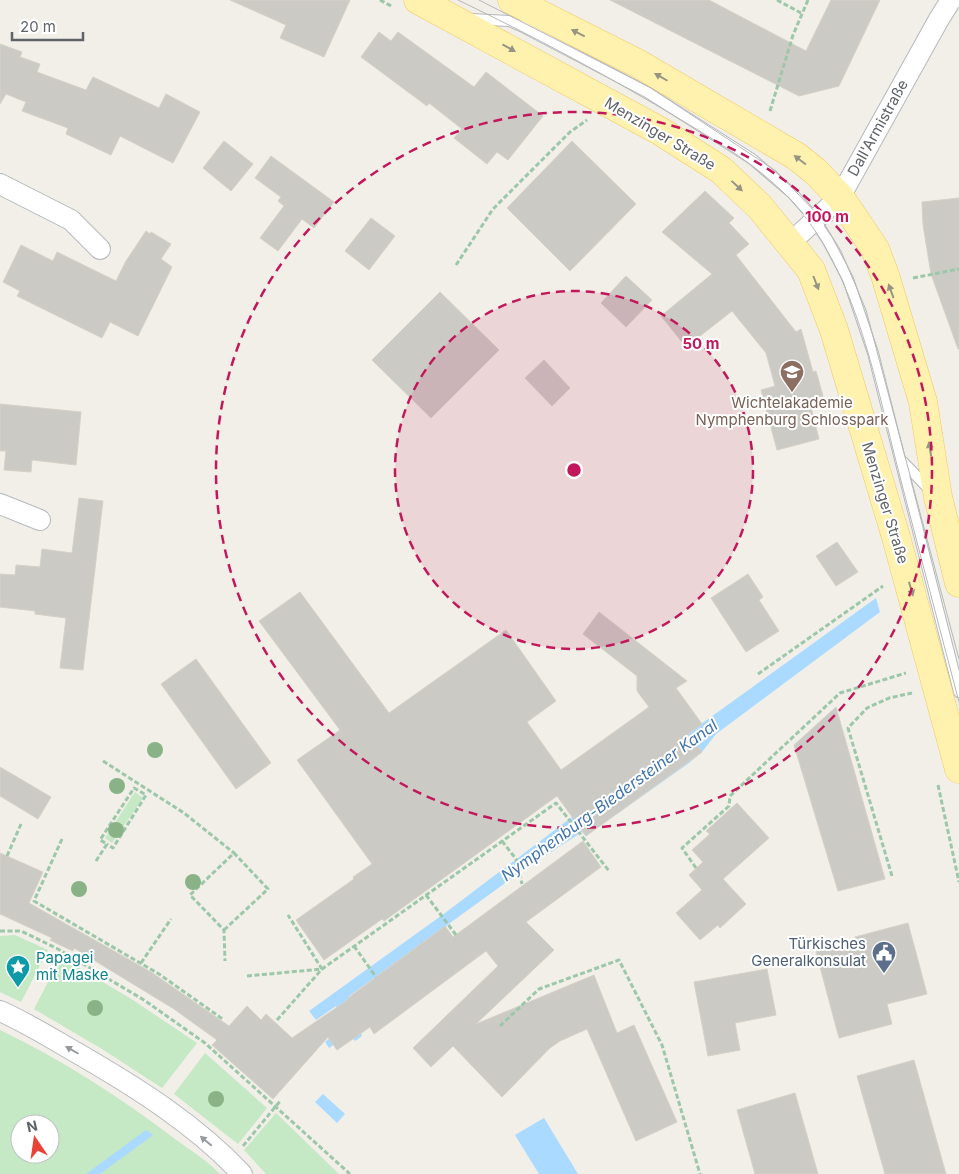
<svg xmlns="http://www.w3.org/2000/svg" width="959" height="1174" font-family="Inter,sans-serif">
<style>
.green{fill:#c5e8c5;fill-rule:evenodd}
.water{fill:#aadaff}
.building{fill:#cccac5;stroke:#d6d1c6}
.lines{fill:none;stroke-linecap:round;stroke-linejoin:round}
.lane-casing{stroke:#b5b8bc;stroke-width:12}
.street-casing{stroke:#b5b8bc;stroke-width:22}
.primary-casing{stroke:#f2c960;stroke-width:29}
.path{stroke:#9cc7a9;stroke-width:3;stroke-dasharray:5 2.5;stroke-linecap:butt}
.lane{stroke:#fff;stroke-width:10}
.street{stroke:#fff;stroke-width:20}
.primary{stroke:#fff2af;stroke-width:28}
.tram{stroke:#b6b7b8;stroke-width:1}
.tree{fill:#89b387}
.oneway{fill:#979581}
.oneway2{fill:#979a9d}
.ring{fill:none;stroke:#c2185b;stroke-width:2.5;stroke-dasharray:9 6}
.labels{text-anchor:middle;stroke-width:4;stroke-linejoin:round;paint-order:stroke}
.street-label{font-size:15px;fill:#5f6368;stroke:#fff}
.education-label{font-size:15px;fill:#785e54;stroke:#fff}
.service-label{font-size:15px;fill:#4e5e75;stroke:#fff;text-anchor:end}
.culture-label{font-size:15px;fill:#0d838f;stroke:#fff;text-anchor:start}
.water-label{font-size:16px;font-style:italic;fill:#4174aa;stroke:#fff}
.centre{fill:#c2185b;stroke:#fff;stroke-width:2.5}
.ring-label{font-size:15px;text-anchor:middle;font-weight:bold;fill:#c2185b;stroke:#fff;stroke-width:4;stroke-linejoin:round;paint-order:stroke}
</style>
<rect width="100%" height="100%" fill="#f1efe8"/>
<g class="green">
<path d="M 135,792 L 143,798 L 112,843 L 105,838 Z"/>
<path d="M 15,935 L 48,950 L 21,1002 L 0,992 L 0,936 Z"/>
<path d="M 61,957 L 133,1000 L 197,1043 L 162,1088 L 102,1049 L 34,1009 Z"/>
<path d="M 0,1030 C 62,1060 120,1097 175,1139 C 190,1150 207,1160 220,1174 L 0,1174 ZM 20,1124 L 50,1124 L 50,1154 L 20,1154 Z"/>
<path d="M 205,1053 L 267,1108 L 238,1144 L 174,1094 Z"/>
<path d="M 276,1113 L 339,1174 L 266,1174 L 244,1150 Z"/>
</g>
<g class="water">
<path d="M 876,598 L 880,612 L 716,734 L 702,752 L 689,763 L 586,836 L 582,832 L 523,870 L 348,997 L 362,1036 L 355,1041 L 349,1034 L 329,1048 L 325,1042 L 344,1026 L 336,1006 L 316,1020 L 309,1011 L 445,913 L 572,817 Z"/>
<path d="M 323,1094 L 345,1114 L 337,1123 L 315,1102 Z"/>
<path d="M 544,1118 L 578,1174 L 539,1174 L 515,1135 Z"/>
<path d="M 146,1130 L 153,1135 L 100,1174 L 86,1174 Z"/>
</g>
<g class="building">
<path d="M 230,0 L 350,0 L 324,57 L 280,38 L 286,25 Z"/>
<path d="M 610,0 L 709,0 L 806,51 L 831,0 L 880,0 L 839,86 L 799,96 Z"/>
<path d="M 379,32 L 391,41 L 398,32 L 474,87 L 486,72 L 543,116 L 508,160 L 497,152 L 487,164 L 454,138 L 462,129 L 429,103 L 427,106 L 361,57 Z"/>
<path d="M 0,44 L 22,52 L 20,57 L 40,64 L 37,72 L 86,90 L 93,77 L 159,108 L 166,94 L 200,112 L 173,163 L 120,136 L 111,155 L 66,134 L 68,128 L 22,111 L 26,102 L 6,94 L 0,104 Z"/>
<path d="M 224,141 L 253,164 L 231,191 L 203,168 Z"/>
<path d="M 572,141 L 636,204 L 570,271 L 507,208 Z"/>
<path d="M 271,156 L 334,202 L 314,228 L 302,219 L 278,251 L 260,238 L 284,206 L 278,201 L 281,197 L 255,178 Z"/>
<path d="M 705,191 L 734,218 L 729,223 L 749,244 L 736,255 L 796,332 L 801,329 L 813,372 L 816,371 L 823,396 L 809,399 L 819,439 L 777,450 L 761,390 L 775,386 L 766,353 L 732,311 L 686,347 L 661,316 L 712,274 L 662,232 Z"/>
<path d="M 959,198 L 959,349 L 958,349 L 931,274 L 923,225 L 922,202 Z"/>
<path d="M 371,218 L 395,236 L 369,270 L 345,251 Z"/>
<path d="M 146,231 L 150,234 L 151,232 L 171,244 L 161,259 L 172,267 L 138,336 L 110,322 L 102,338 L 17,296 L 20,291 L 3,282 L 21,245 L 53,261 L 57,252 L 116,281 L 126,261 Z"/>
<path d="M 626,276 L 652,300 L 626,327 L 601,303 Z"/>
<path d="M 440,292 L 499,350 L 431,418 L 372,360 Z"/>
<path d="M 544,360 L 570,388 L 552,406 L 525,378 Z"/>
<path d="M 0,404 L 81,412 L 76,465 L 32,460 L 31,472 L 4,470 L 6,451 L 0,451 Z"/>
<path d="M 79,498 L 103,501 L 83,670 L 60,668 L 66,618 L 35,614 L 35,611 L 0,607 L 0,574 L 15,575 L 16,565 L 40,567 L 42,549 L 72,553 Z"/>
<path d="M 837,542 L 858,572 L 836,586 L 816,556 Z"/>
<path d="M 748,574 L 763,597 L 759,600 L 779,631 L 746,652 L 711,598 Z"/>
<path d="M 300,592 L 389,713 L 506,630 L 556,701 L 527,722 L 561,770 L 649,707 L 637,691 L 637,676 L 583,634 L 599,612 L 687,681 L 676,688 L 702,724 L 688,734 L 702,752 L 586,836 L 557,796 L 384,921 L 382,919 L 324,960 L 296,920 L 354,879 L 353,877 L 372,864 L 297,760 L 340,730 L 259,621 Z"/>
<path d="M 196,659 L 271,763 L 236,789 L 161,684 Z"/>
<path d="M 836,707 L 885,879 L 838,891 L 794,745 Z"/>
<path d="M 0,767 L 51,797 L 38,819 L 0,796 Z"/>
<path d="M 737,803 L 769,838 L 723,879 L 746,904 L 720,928 L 718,925 L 700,940 L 676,913 L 702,890 L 689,875 L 703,862 L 692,850 L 710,834 L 706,831 Z"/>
<path d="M 583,841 L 601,867 L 526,922 L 554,950 L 476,1024 L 594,975 L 617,1033 L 634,1025 L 677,1122 L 636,1141 L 587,1029 L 560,1041 L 550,1048 L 502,1097 L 453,1046 L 431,1067 L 413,1048 L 498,966 L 486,951 L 374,1034 L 370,1027 L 337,1050 L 328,1037 L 273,1099 L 212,1045 L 217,1040 L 174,1009 L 74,948 L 73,951 L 60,945 L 50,940 L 52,938 L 0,914 L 0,853 L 43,872 L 29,903 L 151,972 L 229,1026 L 247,1006 L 261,1020 L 266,1014 L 292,1038 L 349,999 L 348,998 L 445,926 L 453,937 Z"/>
<path d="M 908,923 L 927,994 L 887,1004 L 892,1024 L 839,1038 L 816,952 L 856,941 L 855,937 Z"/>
<path d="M 767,969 L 776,1015 L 735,1023 L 740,1050 L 708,1056 L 694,982 Z"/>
<path d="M 914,1060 L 946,1174 L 885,1174 L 857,1076 Z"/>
<path d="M 795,1093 L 818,1174 L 755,1174 L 737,1110 Z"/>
</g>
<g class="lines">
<defs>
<g id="lane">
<path d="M 471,19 L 509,21 L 521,26 L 647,92 L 752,159 L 793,194 L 808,211 L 828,241 L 848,279 L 873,353 L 959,692"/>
<path d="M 903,462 L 931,491"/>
</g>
<g id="street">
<path d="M 0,184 L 71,220 L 100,249"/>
<path d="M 790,243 L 840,197 L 939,19 L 951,0"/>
<path d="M 0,504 L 40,520"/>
<path d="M 0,1011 C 27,1023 51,1038 77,1053 C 136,1087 195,1124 242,1174"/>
</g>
<g id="primary">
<path d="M 418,0 L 660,131 L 721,170 L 760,207 L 811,270 L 834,330 L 896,537 L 959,769"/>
<path d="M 512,0 L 639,64 L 796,156 L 815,171 L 840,197 L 875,249 L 885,275 L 923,402 L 938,497 L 959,583"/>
</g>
</defs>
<use href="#lane" class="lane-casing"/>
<use href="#street" class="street-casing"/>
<use href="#primary" class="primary-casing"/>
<g class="path">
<path d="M 380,0 L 393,7"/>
<path d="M 777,0 L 801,13"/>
<path d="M 770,111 L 793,35 L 808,0"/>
<path d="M 456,265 L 493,209 L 570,132 L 587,120"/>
<path d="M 913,278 L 959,269"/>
<path d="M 758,674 L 883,586"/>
<path d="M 103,761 L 184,813 L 234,853"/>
<path d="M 938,785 L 959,882"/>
<path d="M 62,839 L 34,901 L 159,974 L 224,1020"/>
<path d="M 502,841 L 516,859 L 522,884"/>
<path d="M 7,856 L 21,824"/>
<path d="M 96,861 L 107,844 L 100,840 L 134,788 L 146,795 L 113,848 L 107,844"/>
<path d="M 696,868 L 682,848 L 729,806 L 730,796 L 840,693 L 906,673"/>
<path d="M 892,876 L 848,728 L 867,708 L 889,698 L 912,693"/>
<path d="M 426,895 L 456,935"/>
<path d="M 224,930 L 268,889 L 234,853 L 190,895 L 224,930 L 225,961"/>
<path d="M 0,931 L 21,931 L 58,949 L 144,1000 L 205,1043 L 350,1174"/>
<path d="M 354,946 L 376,977"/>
<path d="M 141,963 L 171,919"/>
<path d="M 247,976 L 322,969 L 288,915"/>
<path d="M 277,1020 L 322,969 L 556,803 L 609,871"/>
<path d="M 500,1026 L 539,989 L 619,960 L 662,1045 L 700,1174"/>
<path d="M 243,1146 L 281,1100"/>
</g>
<use href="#lane" class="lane"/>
<use href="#street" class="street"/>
<use href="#primary" class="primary"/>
<g class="tram">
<path d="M 458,0 C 535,37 610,77 683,121 C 718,142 755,164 785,194 C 855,263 875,381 899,473 C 919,550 939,626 959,702"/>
<path d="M 479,0 L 651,88 L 776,171 L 820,217 L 841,251 L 866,310 L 959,659"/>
</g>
</g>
<g class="tree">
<circle cx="155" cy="750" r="8"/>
<circle cx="117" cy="786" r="8"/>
<circle cx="116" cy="830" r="8"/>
<circle cx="193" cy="882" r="8"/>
<circle cx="79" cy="889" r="8"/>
<circle cx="95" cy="1008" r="8"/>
<circle cx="216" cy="1099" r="8"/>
</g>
<defs><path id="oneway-solid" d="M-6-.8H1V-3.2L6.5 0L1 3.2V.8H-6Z" transform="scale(1.25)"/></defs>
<g class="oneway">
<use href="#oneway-solid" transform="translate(578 33) rotate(-153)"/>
<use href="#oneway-solid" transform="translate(509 48) rotate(29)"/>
<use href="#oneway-solid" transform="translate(661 77) rotate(-150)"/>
<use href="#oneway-solid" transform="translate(800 160) rotate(-143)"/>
<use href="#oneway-solid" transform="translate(737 186) rotate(43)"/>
<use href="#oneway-solid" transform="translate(816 283) rotate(69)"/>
<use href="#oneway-solid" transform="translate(891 291) rotate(-110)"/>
<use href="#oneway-solid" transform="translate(930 449) rotate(-99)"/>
<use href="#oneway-solid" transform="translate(911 589) rotate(74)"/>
</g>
<g class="oneway2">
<use href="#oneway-solid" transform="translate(72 1050) rotate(-150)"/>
<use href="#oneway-solid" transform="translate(206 1141) rotate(-140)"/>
</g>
<circle cx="574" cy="470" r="179" fill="#c2185b" fill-opacity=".12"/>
<g class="ring">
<circle cx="574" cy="470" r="179"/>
<circle cx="574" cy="470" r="358"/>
</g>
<defs>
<symbol id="school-pin" viewBox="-11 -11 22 30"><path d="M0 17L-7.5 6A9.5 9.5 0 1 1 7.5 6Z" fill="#8d6e63" stroke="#fff"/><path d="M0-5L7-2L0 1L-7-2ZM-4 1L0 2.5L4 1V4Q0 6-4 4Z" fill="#fff"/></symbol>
<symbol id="civic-pin" viewBox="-11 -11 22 30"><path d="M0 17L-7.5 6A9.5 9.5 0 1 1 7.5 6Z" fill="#5c6f8a" stroke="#fff"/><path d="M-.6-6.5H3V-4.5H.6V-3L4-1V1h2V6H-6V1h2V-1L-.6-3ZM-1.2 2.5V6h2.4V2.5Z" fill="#fff"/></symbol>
<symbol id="sight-pin" viewBox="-11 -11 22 30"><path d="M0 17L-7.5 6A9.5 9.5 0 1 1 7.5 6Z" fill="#0f9aa8" stroke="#fff"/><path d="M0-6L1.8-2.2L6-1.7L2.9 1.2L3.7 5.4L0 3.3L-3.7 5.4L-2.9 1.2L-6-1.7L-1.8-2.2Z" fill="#fff"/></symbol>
</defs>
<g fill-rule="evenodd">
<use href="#school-pin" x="778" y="358" width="28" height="38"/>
<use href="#civic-pin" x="870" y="939" width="28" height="38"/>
<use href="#sight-pin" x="4" y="953" width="28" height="38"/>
</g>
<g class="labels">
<g class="street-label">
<text transform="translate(878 128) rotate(-61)" y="5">Dall'Armistraße</text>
<text transform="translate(660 134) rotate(31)" y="5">Menzinger Straße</text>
<text transform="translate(885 503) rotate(73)" y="5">Menzinger Straße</text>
</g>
<g class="education-label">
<text x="792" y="408">Wichtelakademie<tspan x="792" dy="17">Nymphenburg Schlosspark</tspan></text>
</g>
<g class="service-label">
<text x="866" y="949">Türkisches<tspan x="866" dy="17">Generalkonsulat</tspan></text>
</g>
<g class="culture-label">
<text x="36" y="963">Papagei<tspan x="36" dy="17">mit Maske</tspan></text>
</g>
<g class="water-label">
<text transform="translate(609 800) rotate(-36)" y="6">Nymphenburg-Biedersteiner Kanal</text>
</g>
</g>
<circle cx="574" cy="470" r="8" class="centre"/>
<g class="ring-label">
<text x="827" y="222">100 m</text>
<text x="701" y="349">50 m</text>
</g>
<g transform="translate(35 1139) rotate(347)"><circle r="24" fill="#ffffff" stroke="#bfc1c3"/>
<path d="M0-4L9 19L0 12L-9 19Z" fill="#ea4335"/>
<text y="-8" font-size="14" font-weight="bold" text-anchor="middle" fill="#5f6368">N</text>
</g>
<path d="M12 32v8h71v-8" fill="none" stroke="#5f6368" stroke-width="2.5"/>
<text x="20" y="32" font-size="15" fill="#5f6368" stroke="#ffffff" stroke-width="4" paint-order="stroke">20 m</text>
</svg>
